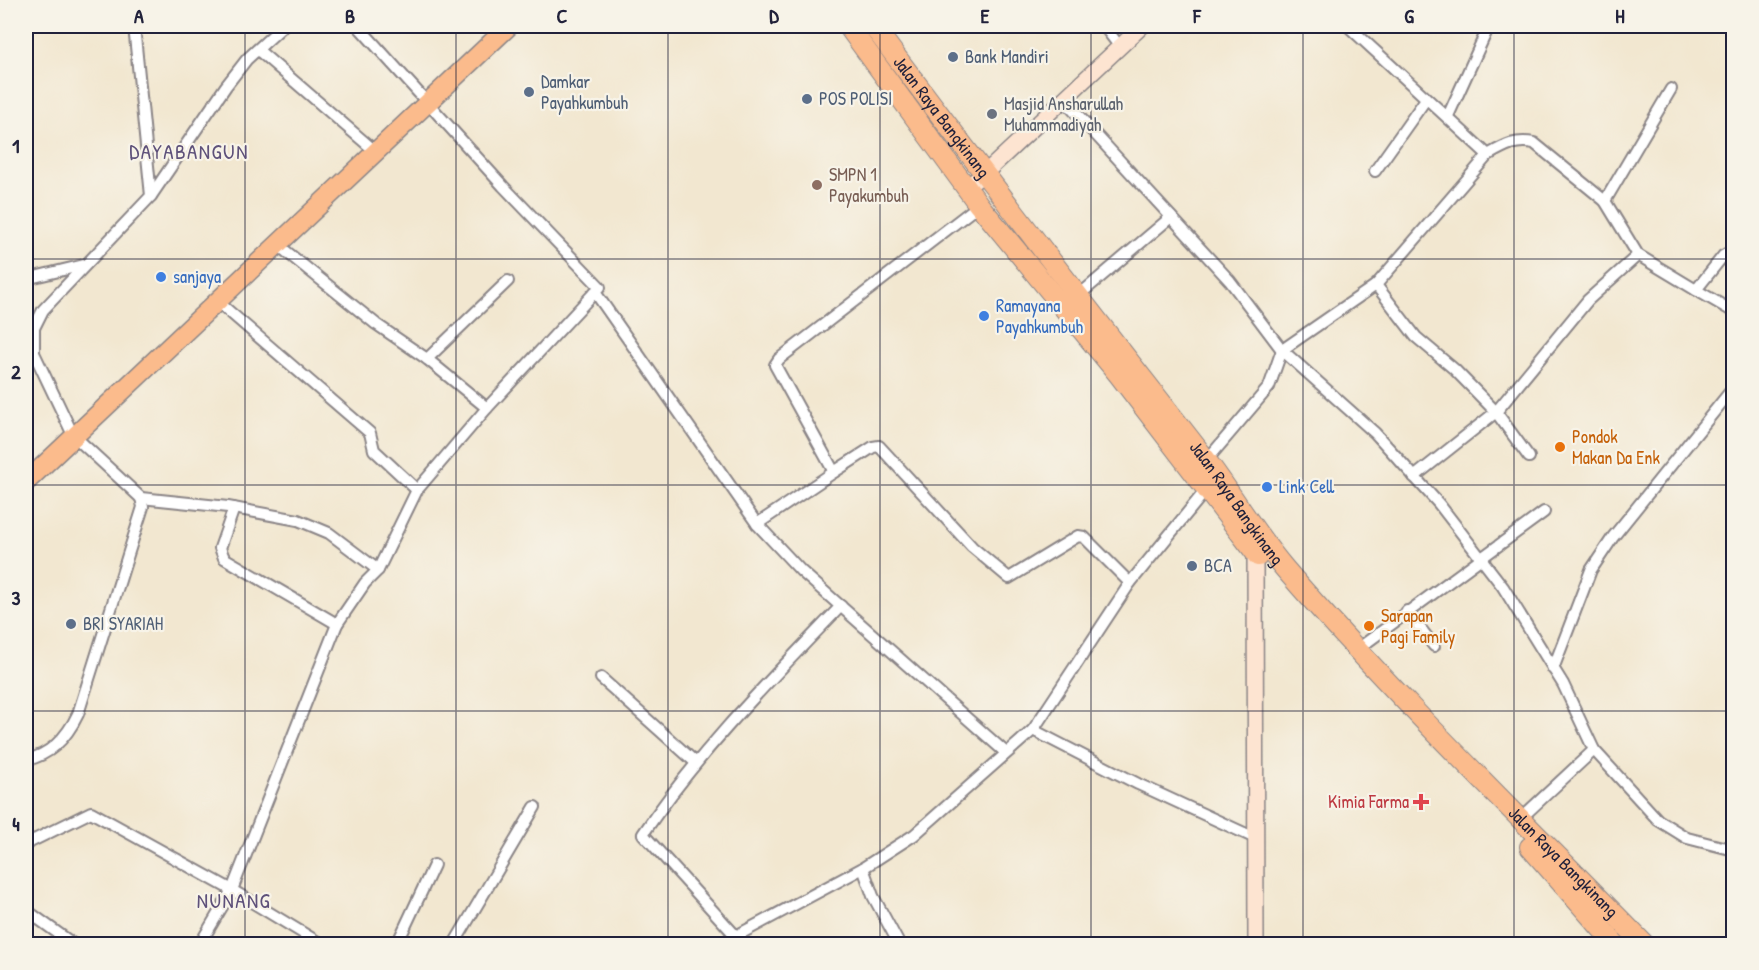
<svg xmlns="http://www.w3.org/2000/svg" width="1759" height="970" font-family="'Patrick Hand',sans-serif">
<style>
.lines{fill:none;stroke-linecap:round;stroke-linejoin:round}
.street-casing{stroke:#8a8486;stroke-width:14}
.secondary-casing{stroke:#8a8486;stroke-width:18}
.primary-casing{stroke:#8a8486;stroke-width:21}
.highway-casing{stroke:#8a8486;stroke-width:22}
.street{stroke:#fff;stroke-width:10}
.secondary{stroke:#fde4d1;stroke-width:15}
.primary{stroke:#fbbb8c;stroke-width:18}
.highway{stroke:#fbbb8c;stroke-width:20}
.grid{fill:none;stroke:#22223b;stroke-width:1.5;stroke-opacity:0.55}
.service-dot{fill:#5c6f8a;stroke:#f7f3e8;stroke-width:2}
.worship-dot{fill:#6b7280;stroke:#f7f3e8;stroke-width:2}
.education-dot{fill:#8d6e63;stroke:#f7f3e8;stroke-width:2}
.shop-dot{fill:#3f7fe0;stroke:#f7f3e8;stroke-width:2}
.food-dot{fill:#e8710a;stroke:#f7f3e8;stroke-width:2}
.health-dot{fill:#e0444e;stroke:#f7f3e8;stroke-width:2}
.labels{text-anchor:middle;stroke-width:4.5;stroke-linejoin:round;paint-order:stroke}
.service-label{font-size:18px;fill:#4e5e75;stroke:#f7f3e8;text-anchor:start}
.worship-label{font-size:18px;fill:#5b616d;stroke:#f7f3e8;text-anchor:start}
.street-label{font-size:18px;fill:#22223b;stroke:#f7f3e8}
.education-label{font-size:18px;fill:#785e54;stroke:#f7f3e8;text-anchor:start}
.shop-label{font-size:18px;fill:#366cbe;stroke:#f7f3e8;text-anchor:start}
.food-label{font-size:18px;fill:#c56008;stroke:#f7f3e8;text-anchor:start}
.health-label{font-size:18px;fill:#be3a42;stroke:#f7f3e8;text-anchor:end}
.quarter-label{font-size:21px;letter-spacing:1.5px;fill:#5e517a;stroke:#f7f3e8}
.neatline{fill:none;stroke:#22223b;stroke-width:2}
.grid-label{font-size:20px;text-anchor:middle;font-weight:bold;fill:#22223b}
</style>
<rect width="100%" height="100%" fill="#f7f3e8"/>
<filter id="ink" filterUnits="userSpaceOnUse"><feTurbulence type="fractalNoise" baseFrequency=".0167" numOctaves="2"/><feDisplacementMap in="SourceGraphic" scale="12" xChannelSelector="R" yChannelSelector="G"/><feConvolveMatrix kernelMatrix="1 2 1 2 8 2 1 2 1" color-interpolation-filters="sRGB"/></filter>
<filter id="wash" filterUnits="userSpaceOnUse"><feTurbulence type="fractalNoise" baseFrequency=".008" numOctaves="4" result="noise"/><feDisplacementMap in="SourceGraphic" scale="24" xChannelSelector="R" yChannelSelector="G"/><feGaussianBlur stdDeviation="1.35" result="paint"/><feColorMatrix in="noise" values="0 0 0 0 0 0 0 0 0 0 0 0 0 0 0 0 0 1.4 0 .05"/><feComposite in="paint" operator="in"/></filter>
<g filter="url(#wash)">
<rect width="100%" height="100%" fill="#f2e7d0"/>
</g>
<g filter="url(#ink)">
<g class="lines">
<defs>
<g id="street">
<path d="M 134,26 L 151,196 L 43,310 L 34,328 L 34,353 L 73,435 L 141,498 L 228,507 L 298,520 L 329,533 L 378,570"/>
<path d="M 358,26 L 503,186 L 600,287 L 595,292 L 757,524 L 801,571 L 1005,752"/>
<path d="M 1104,26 L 1120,47"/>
<path d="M 1348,26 L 1488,155"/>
<path d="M 258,50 L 376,152"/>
<path d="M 1064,100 L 1230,281 L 1282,350 L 1375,433 L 1439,504 L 1503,587 L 1563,684 L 1594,750 L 1658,820 L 1687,838 L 1734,850"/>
<path d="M 1448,116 L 1489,26"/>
<path d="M 1375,171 L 1426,99"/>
<path d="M 151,196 L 226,86 L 247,59 L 283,26"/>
<path d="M 1605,201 L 1671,89"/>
<path d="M 278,245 L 376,324 L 427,359 L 487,408 L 595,292"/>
<path d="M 26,279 L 84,265"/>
<path d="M 1376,285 L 1416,337 L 1454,369 L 1496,412 L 1529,457"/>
<path d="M 1696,290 L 1734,312"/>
<path d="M 1078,296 L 1171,217"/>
<path d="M 217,301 L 370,433 L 374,450 L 417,490"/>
<path d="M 427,359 L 508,281"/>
<path d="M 1207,460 L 1269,387 L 1282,350 L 1376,285 L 1488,155 C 1504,146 1515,139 1534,143 L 1605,201 L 1638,255 L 1696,290 L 1723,256 L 1734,250"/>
<path d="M 834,472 L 873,447 L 879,446 L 972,547 L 1009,578 L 1078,536 L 1084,537 L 1130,583"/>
<path d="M 1414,477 L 1496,412 L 1588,300 L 1638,255"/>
<path d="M 234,508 L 220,548 L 224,558 L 337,624"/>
<path d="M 757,524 L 834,472 L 775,365 L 779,359 L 979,205"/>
<path d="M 1407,611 L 1434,646"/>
<path d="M 1355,651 L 1544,512"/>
<path d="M 1553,669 L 1591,570 L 1613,537 L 1734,387"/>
<path d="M 601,678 L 695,762"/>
<path d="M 1033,730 L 1138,784 L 1255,838"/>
<path d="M 26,760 C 51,755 67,737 78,714 L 143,507 L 141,498"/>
<path d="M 1519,820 L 1594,750"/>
<path d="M 26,844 L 91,812 L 232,890 L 200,944"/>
<path d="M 863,868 L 873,896 L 899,944"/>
<path d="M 26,910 L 73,944"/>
<path d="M 735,935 L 643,834 C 700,750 771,679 841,606"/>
<path d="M 321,944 L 232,890 L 337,624 L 365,583 L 378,570 L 417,490 L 487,408"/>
<path d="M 397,944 L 434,865"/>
<path d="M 454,944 L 535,807"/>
<path d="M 721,944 L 863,868 L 914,835 L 1033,730 L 1130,583 L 1206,490"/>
</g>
<g id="secondary">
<path d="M 966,187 L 984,174 L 1142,26"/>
<path d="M 1255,546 L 1256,944"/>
</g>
<path id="primary" d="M 26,482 L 509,26"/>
<g id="highway">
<path d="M 848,26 L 979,205 L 1119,375 L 1258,556"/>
<path id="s1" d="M 873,26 C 980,169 1089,311 1200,452 C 1230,490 1253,532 1285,569 C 1398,700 1523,820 1644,944"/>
<path d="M 1530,847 L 1615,944"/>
</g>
</defs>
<use href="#street" class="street-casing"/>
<use href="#secondary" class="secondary-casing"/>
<use href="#primary" class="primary-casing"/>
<use href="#highway" class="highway-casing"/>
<use href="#street" class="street"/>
<use href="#secondary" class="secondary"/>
<use href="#primary" class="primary"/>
<use href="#highway" class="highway"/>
</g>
</g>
<path class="grid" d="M 245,26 L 245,944M 456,26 L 456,944M 668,26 L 668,944M 880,26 L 880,944M 1091,26 L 1091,944M 1303,26 L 1303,944M 1514,26 L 1514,944M 26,259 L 1734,259M 26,485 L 1734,485M 26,711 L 1734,711"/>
<g class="service-dot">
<circle cx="953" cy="57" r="6"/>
<circle cx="529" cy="92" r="6"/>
<circle cx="807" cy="99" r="6"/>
<circle cx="1192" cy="566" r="6"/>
<circle cx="71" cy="624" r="6"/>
</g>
<circle class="worship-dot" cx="992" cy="114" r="6"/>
<circle class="education-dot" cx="817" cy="185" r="6"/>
<g class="shop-dot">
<circle cx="161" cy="277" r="6"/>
<circle cx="984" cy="316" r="6"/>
<circle cx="1267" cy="487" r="6"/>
</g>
<g class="food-dot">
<circle cx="1560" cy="447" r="6"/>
<circle cx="1369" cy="626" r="6"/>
</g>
<path class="health-dot" d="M1418 793h6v6h6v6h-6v6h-6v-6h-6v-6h6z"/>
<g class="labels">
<g class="service-label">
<text x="965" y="63">Bank Mandiri</text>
<text x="541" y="88">Damkar<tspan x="541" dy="21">Payahkumbuh</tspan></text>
<text x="819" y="105">POS POLISI</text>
<text x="1204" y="572">BCA</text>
<text x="83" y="630">BRI SYARIAH</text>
</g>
<g class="worship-label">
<text x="1004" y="110">Masjid Ansharullah<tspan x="1004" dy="21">Muhammadiyah</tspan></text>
</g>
<g class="street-label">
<text dy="6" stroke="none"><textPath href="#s1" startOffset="114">Jalan Raya Bangkinang</textPath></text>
<text dy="6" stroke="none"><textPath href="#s1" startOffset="600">Jalan Raya Bangkinang</textPath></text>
<text dy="6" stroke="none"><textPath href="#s1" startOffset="1086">Jalan Raya Bangkinang</textPath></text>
</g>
<g class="education-label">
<text x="829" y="181">SMPN 1<tspan x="829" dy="21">Payakumbuh</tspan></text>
</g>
<g class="shop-label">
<text x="173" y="283">sanjaya</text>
<text x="996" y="312">Ramayana<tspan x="996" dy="21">Payahkumbuh</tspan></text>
<text x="1279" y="493">Link Cell</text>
</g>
<g class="food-label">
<text x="1572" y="443">Pondok<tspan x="1572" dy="21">Makan Da Enk</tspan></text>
<text x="1381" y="622">Sarapan<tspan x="1381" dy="21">Pagi Family</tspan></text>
</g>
<g class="health-label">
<text x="1409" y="808">Kimia Farma</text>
</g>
<g class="quarter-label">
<text x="189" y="159">DAYABANGUN</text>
<text x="234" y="908">NUNANG</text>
</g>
</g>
<rect width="1759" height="970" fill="none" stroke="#f7f3e8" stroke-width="66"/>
<rect x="33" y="33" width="1693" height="904" class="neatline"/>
<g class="grid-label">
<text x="139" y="23">A</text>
<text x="350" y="23">B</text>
<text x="562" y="23">C</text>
<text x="774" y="23">D</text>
<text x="985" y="23">E</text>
<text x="1197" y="23">F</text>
<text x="1409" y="23">G</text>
<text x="1620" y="23">H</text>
<text x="16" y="153">1</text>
<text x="16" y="379">2</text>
<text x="16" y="605">3</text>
<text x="16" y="831">4</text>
</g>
</svg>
